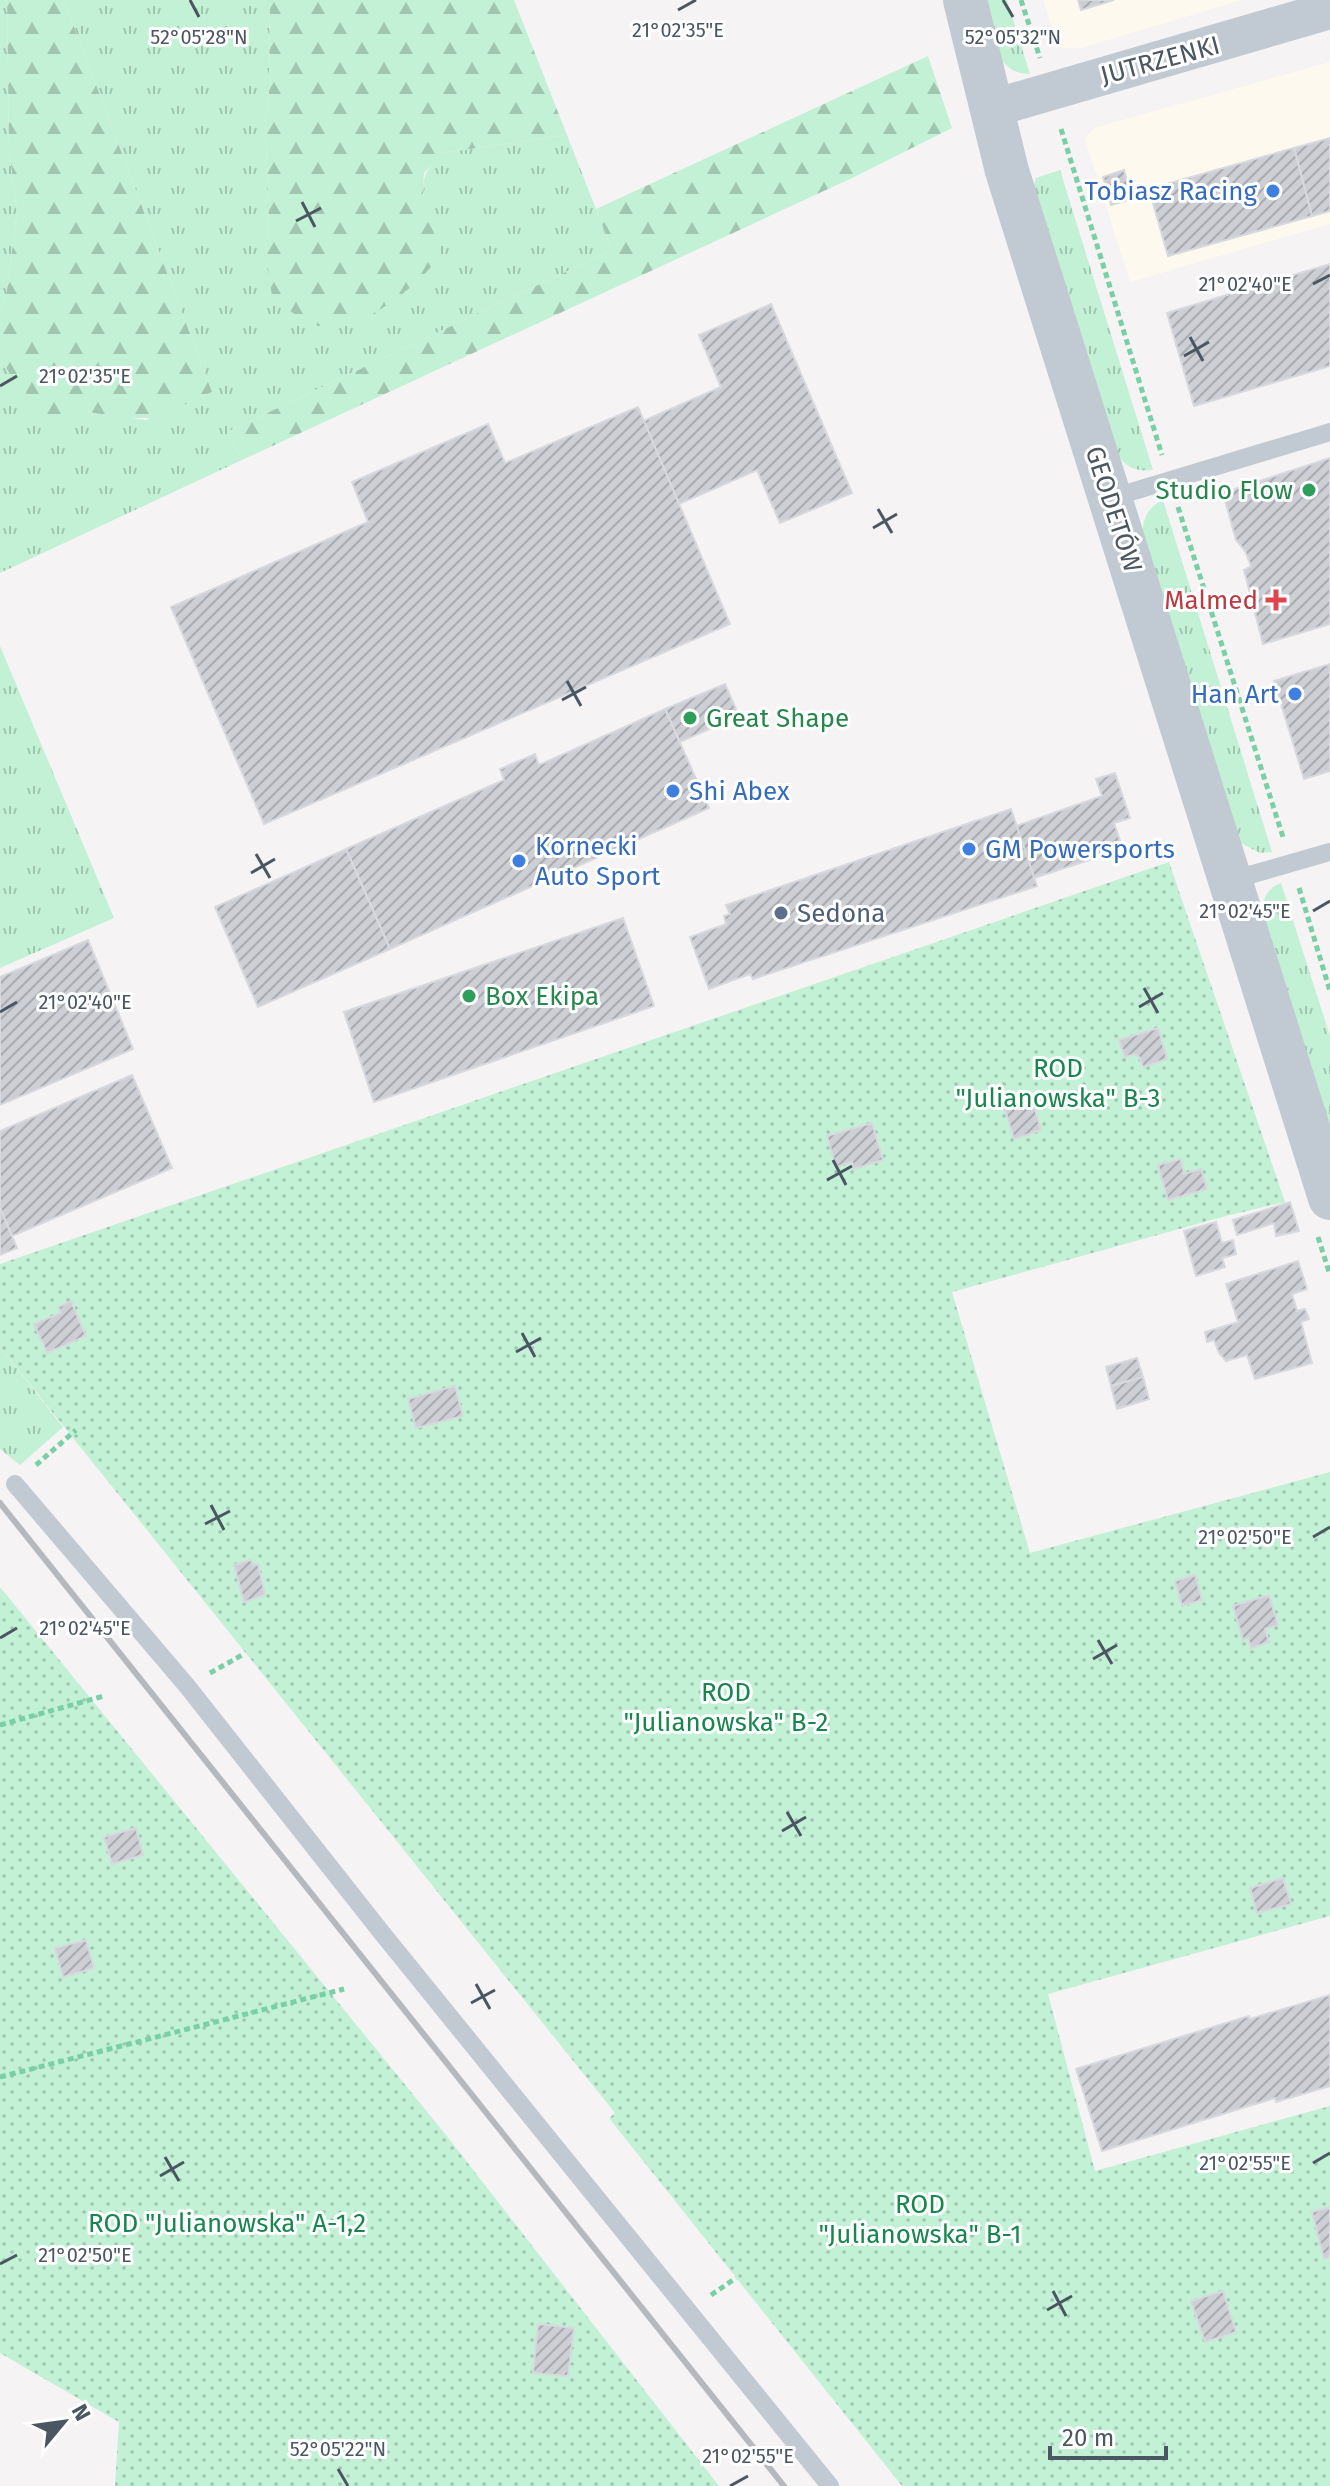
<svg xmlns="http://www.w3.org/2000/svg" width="1330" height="2486" font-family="'Fira Sans',sans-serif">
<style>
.commercial{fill:#fdf9ef}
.grass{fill:url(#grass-tufts)}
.forest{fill:url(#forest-firs)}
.garden{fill:url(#garden-dots)}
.building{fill:url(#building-hatch);stroke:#d7d9de;stroke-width:2}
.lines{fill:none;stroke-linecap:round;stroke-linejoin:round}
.path{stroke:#7ad0a6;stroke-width:5;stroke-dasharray:6 4;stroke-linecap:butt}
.service{stroke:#c1cad2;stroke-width:18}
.minor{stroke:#c1cad2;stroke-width:38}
.tertiary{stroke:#c1cad2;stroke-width:44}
.rail{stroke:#b5b8bd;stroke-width:6}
.ticks{fill:none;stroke:#4a5661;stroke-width:3}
.shop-dot{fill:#3f7fe0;stroke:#fff;stroke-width:3}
.leisure-dot{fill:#2e9e5b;stroke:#fff;stroke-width:3}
.health-dot{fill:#e0444e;stroke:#fff;stroke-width:3}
.service-dot{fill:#5c6f8a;stroke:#fff;stroke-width:3}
.labels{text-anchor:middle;stroke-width:6;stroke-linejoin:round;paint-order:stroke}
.street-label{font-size:26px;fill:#4a5661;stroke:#fff}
.shop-label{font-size:26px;fill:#366cbe;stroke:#fff;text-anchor:start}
.leisure-label{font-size:26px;fill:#27864d;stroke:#fff;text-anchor:start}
.health-label{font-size:26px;fill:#be3a42;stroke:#fff;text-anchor:end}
.service-label{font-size:26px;fill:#4e5e75;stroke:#fff;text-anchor:start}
.park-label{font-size:26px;fill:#17864f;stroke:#fff}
.ticks-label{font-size:20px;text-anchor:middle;fill:#4a5661;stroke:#fff;stroke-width:6;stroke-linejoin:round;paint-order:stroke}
</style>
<defs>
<pattern id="grass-tufts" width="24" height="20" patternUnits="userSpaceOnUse" patternTransform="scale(2)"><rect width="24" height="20" fill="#c3f1d5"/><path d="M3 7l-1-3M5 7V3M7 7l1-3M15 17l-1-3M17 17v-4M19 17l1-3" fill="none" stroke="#a0c6b0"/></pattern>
<pattern id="forest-firs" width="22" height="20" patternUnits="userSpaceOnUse" patternTransform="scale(2)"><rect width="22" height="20" fill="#c3f1d5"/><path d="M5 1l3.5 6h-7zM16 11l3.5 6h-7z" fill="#a0c6b0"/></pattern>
<pattern id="garden-dots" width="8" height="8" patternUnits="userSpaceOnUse" patternTransform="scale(2)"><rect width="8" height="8" fill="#c3f1d5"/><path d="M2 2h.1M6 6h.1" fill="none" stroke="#a0c6b0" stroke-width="1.8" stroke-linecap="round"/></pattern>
<pattern id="building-hatch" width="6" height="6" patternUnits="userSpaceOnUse" patternTransform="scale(2)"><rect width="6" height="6" fill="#cdcfd5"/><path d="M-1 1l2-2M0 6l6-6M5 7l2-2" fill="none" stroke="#a8abb0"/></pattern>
</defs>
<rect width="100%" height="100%" fill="#f5f3f3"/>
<g class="commercial">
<path d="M 1043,0 L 1242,0 L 1081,48 L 1058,48 Z"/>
<path d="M 1330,62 L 1330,224 L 1130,282 L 1085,139 L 1094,128 Z"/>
</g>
<g class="grass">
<path d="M 0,0 L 7,0 L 9,149 L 17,212 L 6,298 L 0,309 Z"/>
<path d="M 64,0 L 270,0 L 269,94 L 265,124 L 269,205 L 266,255 L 427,214 C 421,185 420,174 442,153 L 567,135 L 612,250 L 227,432 L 242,460 L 0,573 L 0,358 L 15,382 L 53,420 L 88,412 L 146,420 L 212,392 Z"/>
<path d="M 983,0 L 1007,0 L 1030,74 C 993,75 991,28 983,0 Z"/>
<path d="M 1060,170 L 1153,470 C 1135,472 1125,467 1115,451 L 1033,188 L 1036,178 Z"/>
<path d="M 1163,500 L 1272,852 L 1260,853 L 1241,843 L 1142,533 C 1144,517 1148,507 1163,500 Z"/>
<path d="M 0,646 L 114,918 L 0,968 Z"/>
<path d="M 1281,883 L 1330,1036 L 1330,1137 L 1261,916 C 1262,901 1265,889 1281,883 Z"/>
<path d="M 0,1347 L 63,1427 L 20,1465 L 0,1449 Z"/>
</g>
<g class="forest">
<path d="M 7,0 L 64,0 L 212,392 L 155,418 L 126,418 L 88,412 L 53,421 L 15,382 L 0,358 L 0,309 L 6,298 L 17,212 L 9,149 Z"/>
<path d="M 270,0 L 514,0 L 567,135 L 442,153 L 424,173 L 423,193 L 440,256 C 419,285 364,330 326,327 C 304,325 288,309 272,296 L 266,255 L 269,205 L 265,124 L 269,94 Z"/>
<path d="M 928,56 L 952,128 L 852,178 L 242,460 L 227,432 L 612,250 L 596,209 Z"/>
</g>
<g class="garden">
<path d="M 1169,862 L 1285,1202 L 1226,1216 L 952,1292 L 1030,1553 L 1330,1472 L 1330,1916 L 1048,1994 L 1095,2171 L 1330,2106 L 1330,2486 L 902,2486 L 609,2118 L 615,2113 L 0,1347 L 0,1264 Z"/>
<path d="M 0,1587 L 446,2135 L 719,2486 L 115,2486 L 119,2422 L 0,2353 Z"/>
</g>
<g class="building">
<path d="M 1078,0 L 1114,0 L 1081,10 Z"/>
<path d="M 1330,138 L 1330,211 L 1312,216 L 1294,148 Z"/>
<path d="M 1294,148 L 1312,216 L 1168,256 L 1149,189 Z"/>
<path d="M 1124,170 L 1132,199 L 1111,205 L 1103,177 Z"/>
<path d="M 1330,264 L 1330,366 L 1194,406 L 1167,313 Z"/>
<path d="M 771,304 L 852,493 L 780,523 L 757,470 L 679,504 L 643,421 L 721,387 L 699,335 Z"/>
<path d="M 638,407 L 730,624 L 264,824 L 171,607 L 368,522 L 352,482 L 488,424 L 505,463 Z"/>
<path d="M 1330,458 L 1330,624 L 1263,644 L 1244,570 L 1251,566 L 1245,551 L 1236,540 L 1223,493 Z"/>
<path d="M 1330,664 L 1330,771 L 1304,779 L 1274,681 Z"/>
<path d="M 725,684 L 739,716 L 680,742 L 665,709 Z"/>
<path d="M 665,709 L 709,808 L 390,949 L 346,849 L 504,780 L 500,769 L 535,754 L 539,765 Z"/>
<path d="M 1115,773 L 1130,818 L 1114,823 L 1123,849 L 1034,878 L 1016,826 L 1102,796 L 1096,779 Z"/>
<path d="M 1011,809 L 1037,886 L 753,979 L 750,974 L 709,989 L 690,937 L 726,924 L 724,916 L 730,914 L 726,905 Z"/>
<path d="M 346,849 L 390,949 L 258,1007 L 215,907 Z"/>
<path d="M 623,918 L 654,1006 L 374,1102 L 344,1012 Z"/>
<path d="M 88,940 L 133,1049 L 0,1105 L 0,977 Z"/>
<path d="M 1158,1028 L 1167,1059 L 1143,1067 L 1139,1057 L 1134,1054 L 1125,1057 L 1119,1040 Z"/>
<path d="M 132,1075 L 172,1168 L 12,1236 L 0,1208 L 0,1131 Z"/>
<path d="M 1030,1092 L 1041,1130 L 1014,1139 L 1002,1100 Z"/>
<path d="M 872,1123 L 883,1160 L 854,1169 L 852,1162 L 836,1167 L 827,1136 Z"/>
<path d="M 1181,1159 L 1184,1174 L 1201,1169 L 1207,1189 L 1168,1200 L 1158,1165 Z"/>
<path d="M 1290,1202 L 1299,1231 L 1276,1236 L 1274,1223 L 1237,1235 L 1233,1220 Z"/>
<path d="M 0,1208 L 17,1248 L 0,1255 Z"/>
<path d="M 1216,1222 L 1222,1243 L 1233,1240 L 1236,1254 L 1222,1258 L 1225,1267 L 1196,1276 L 1184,1231 Z"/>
<path d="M 1298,1261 L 1307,1289 L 1292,1294 L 1297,1311 L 1305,1309 L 1309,1319 L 1301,1322 L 1312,1363 L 1255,1379 L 1247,1355 L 1226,1361 L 1219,1353 L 1214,1340 L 1207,1342 L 1205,1332 L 1238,1322 L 1226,1284 Z"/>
<path d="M 71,1301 L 86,1336 L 47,1353 L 34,1324 L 61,1313 L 58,1307 Z"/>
<path d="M 1137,1358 L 1143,1377 L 1111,1386 L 1106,1367 Z"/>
<path d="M 1143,1377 L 1149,1399 L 1117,1409 L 1111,1386 Z"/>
<path d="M 455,1386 L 463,1416 L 416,1428 L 408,1399 Z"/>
<path d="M 251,1560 L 253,1565 L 258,1564 L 265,1595 L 244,1602 L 234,1565 Z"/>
<path d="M 1195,1575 L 1202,1600 L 1182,1606 L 1175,1581 Z"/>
<path d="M 1269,1595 L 1278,1625 L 1265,1629 L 1269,1642 L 1251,1648 L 1248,1638 L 1243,1640 L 1233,1606 Z"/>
<path d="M 136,1828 L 143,1855 L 112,1864 L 104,1837 Z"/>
<path d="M 1283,1878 L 1291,1904 L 1257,1913 L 1250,1888 Z"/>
<path d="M 86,1940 L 94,1968 L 63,1977 L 55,1948 Z"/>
<path d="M 1330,1995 L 1330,2086 L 1276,2102 L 1275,2098 L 1102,2151 L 1076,2069 L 1249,2016 L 1250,2019 Z"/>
<path d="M 1330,2207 L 1330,2257 L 1324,2259 L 1312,2212 Z"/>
<path d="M 1223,2291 L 1236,2332 L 1205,2342 L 1191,2301 Z"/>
<path d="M 538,2324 L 574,2328 L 568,2376 L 533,2373 Z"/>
</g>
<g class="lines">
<g class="path">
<path d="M 1021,0 L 1040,58"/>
<path d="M 1061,129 L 1162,455"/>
<path d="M 1178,507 L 1283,837"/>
<path d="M 1299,888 L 1330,991"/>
<path d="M 1318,1237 L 1330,1275"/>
<path d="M 36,1465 L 76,1430"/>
<path d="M 210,1673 L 244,1654"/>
<path d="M 0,1725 L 104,1696"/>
<path d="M 0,2077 L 344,1989"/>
<path d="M 711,2295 L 736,2278"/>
</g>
<g class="service">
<path d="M 1111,498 L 1330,432"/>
<path d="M 1232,880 L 1330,852"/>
<path d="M 15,1484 L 187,1686 L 382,1933 L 830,2486"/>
</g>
<path class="minor" d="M 990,109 L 1330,10"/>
<path class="tertiary" d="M 965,0 L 1007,171 L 1330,1198"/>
<path class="rail" d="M 0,1503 L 784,2486"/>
</g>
<path class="ticks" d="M 190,0 L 199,17M 1003,0 L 1013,17M 678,10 L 696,0M 302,202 L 315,227M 296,221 L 321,208M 1313,284 L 1330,275M 1190,337 L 1203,361M 1184,356 L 1209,342M 0,386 L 17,376M 878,509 L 892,533M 873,528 L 897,514M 567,681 L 581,706M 562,700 L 586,687M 256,854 L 270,878M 251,873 L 275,859M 1313,911 L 1330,901M 1144,988 L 1158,1013M 1139,1007 L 1163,993M 0,1012 L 17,1002M 833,1160 L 846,1185M 827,1180 L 852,1166M 522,1333 L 535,1357M 516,1352 L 541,1338M 211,1505 L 224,1530M 205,1524 L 230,1511M 1313,1537 L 1330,1527M 0,1638 L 17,1628M 1098,1640 L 1112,1664M 1093,1659 L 1117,1645M 787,1812 L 801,1836M 782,1831 L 806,1817M 476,1984 L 490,2009M 471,2003 L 495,1990M 165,2157 L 179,2181M 1313,2163 L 1330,2153M 160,2176 L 184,2162M 0,2264 L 17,2255M 1053,2291 L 1066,2316M 1047,2310 L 1072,2296M 338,2469 L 348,2486M 730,2486 L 748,2476"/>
<g class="shop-dot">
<circle cx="1273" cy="191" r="8"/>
<circle cx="1295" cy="694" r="8"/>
<circle cx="673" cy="791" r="8"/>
<circle cx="969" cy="849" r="8"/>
<circle cx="519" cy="861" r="8"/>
</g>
<g class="leisure-dot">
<circle cx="1309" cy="490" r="8"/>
<circle cx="690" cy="718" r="8"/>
<circle cx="469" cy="996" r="8"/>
</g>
<path class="health-dot" d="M1272 588h8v8h8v8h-8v8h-8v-8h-8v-8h8z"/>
<circle class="service-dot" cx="781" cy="913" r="8"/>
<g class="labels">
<g class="street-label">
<text transform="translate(1160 60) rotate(-15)" y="9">JUTRZENKI</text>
<text transform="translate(1114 509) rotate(72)" y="9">GEODETÓW</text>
</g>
<g class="shop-label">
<text x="1257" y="200" text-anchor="end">Tobiasz Racing</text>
<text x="1279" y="703" text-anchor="end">Han Art</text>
<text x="689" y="800">Shi Abex</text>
<text x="535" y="855">Kornecki<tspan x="535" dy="30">Auto Sport</tspan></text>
<text x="985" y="858">GM Powersports</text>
</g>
<g class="leisure-label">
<text x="1293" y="499" text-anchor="end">Studio Flow</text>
<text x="706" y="727">Great Shape</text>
<text x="485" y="1005">Box Ekipa</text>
</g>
<g class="health-label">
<text x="1258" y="609">Malmed</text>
</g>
<g class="service-label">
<text x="797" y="922">Sedona</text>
</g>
<g class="park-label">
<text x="1058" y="1077">ROD<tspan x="1058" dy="30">"Julianowska" B-3</tspan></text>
<text x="726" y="1701">ROD<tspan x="726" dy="30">"Julianowska" B-2</tspan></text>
<text x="920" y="2213">ROD<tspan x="920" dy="30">"Julianowska" B-1</tspan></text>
<text x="227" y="2232">ROD "Julianowska" A-1,2</text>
</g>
</g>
<g class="ticks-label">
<text x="678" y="37">21°02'35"E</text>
<text x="199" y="44">52°05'28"N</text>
<text x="1013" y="44">52°05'32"N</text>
<text x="1245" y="291">21°02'40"E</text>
<text x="85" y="383">21°02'35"E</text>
<text x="1245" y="918">21°02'45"E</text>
<text x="85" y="1009">21°02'40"E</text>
<text x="1245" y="1544">21°02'50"E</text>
<text x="85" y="1635">21°02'45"E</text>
<text x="1245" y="2170">21°02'55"E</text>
<text x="85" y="2262">21°02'50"E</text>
<text x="338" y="2456">52°05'22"N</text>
<text x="748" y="2463">21°02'55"E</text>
</g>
<g transform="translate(64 2422) rotate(61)" stroke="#ffffff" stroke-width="6" paint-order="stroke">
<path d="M0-6L14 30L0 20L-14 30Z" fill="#4a5661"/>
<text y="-12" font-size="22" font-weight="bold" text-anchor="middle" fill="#4a5661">N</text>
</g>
<path d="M1050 2446v12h116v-12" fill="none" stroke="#4a5661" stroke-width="4"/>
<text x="1062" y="2446" font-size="24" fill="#4a5661" stroke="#ffffff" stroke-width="6" paint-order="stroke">20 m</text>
</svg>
